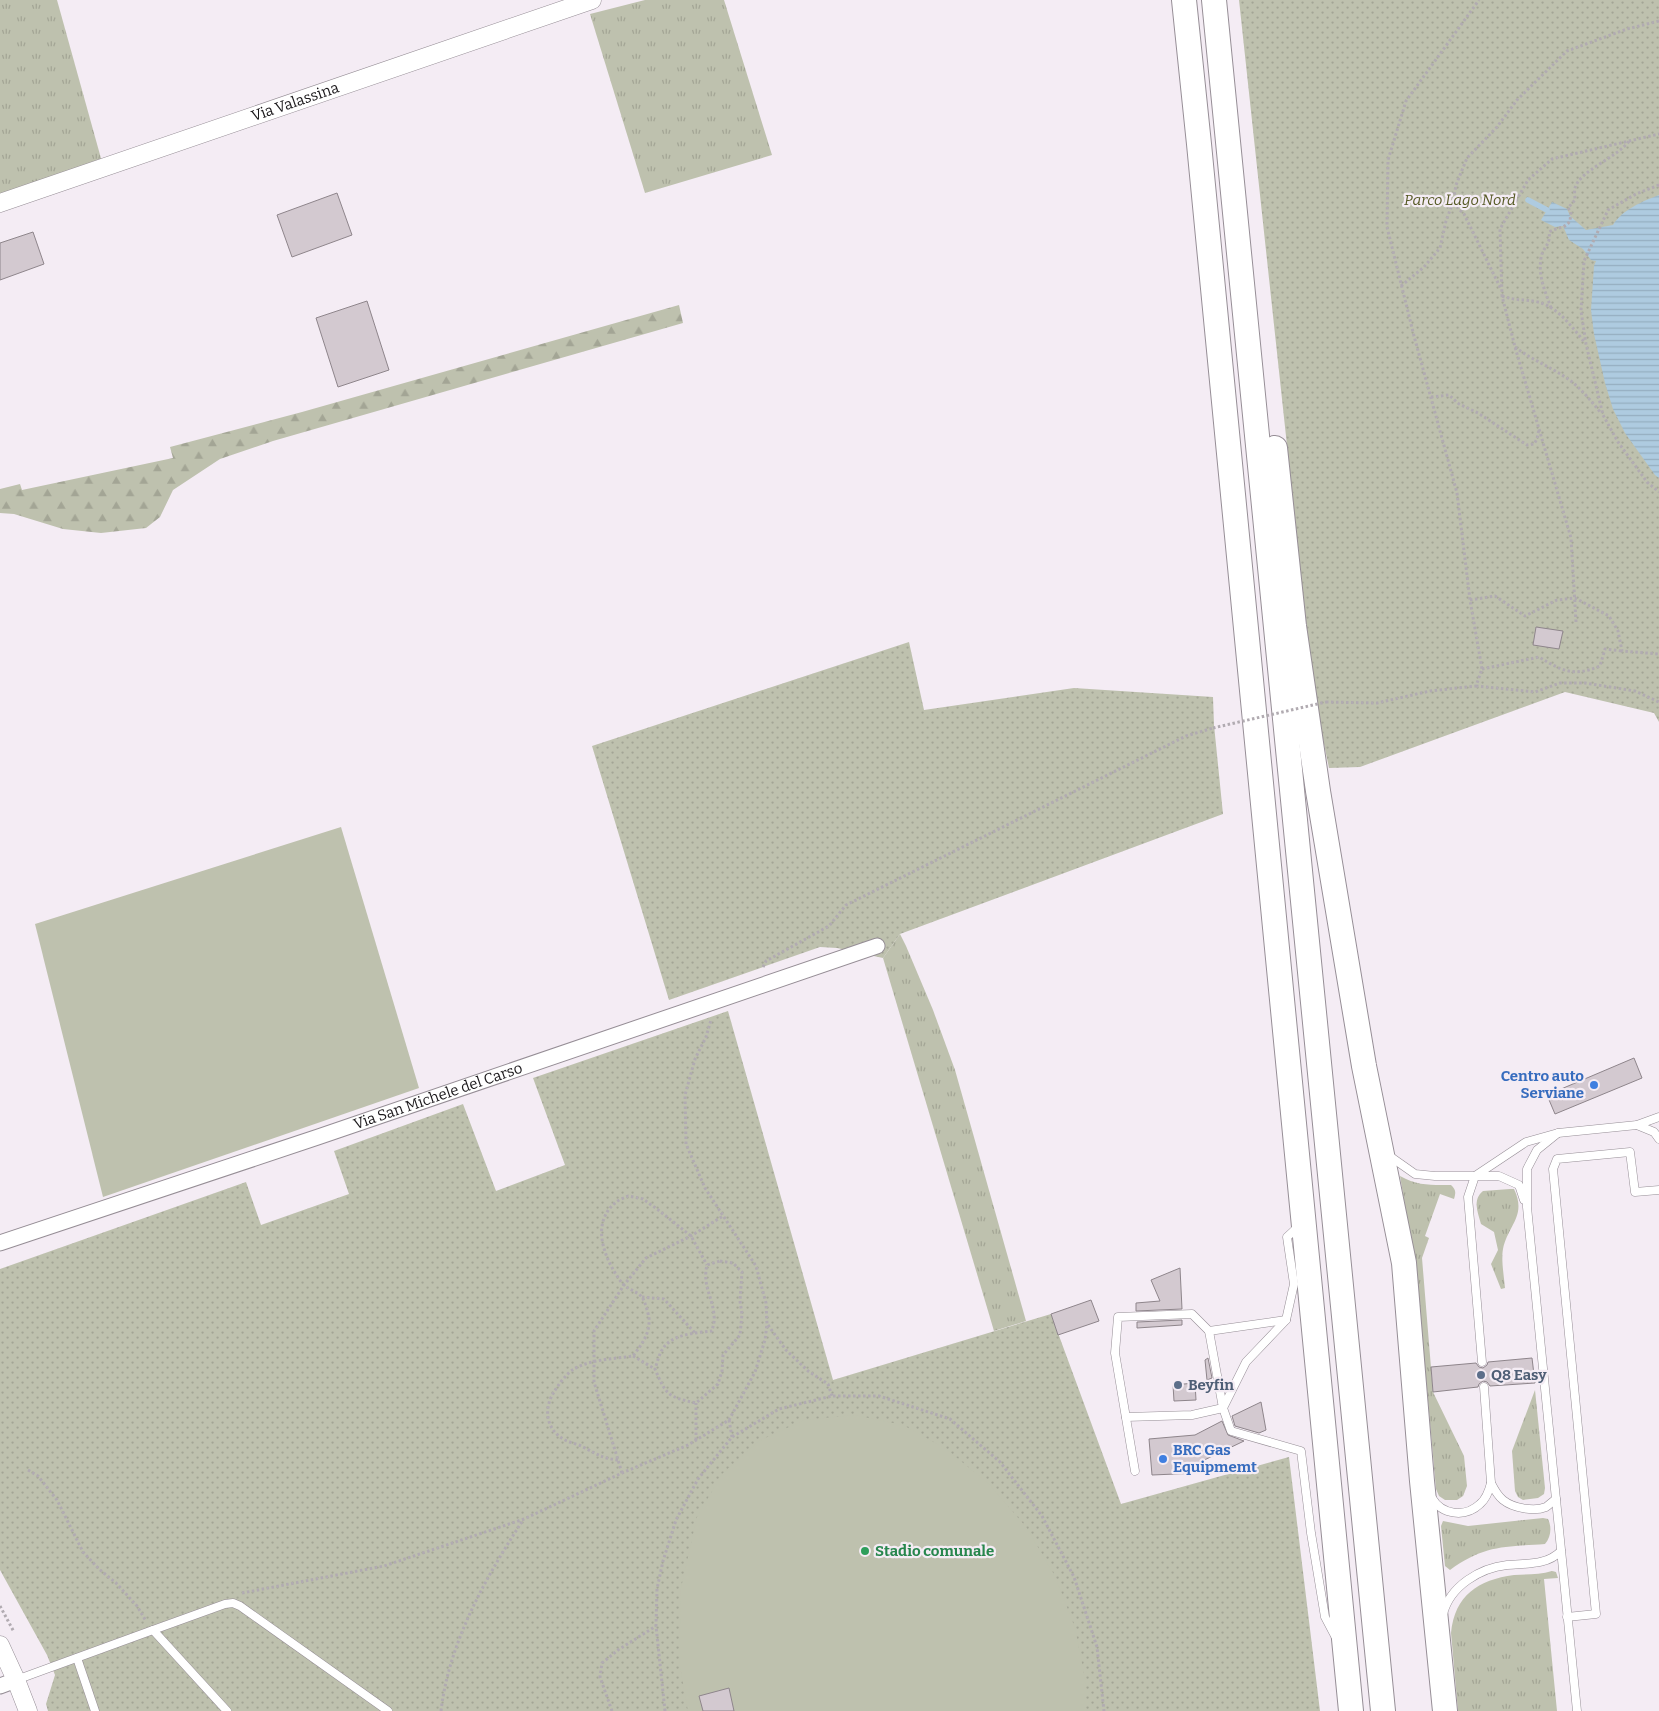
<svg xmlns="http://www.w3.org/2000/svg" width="1659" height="1711" font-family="Bitter,serif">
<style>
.grass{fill:url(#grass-tufts)}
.forest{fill:url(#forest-firs)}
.park{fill:url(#park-dots)}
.pitch{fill:#bec1ae}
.water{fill:url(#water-rules)}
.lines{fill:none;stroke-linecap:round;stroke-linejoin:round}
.stream{stroke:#aecbe0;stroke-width:5.5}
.building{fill:#d3c9d0;stroke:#8e858b}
.service-casing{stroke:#968e96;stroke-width:9}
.minor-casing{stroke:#968e96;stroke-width:17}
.tertiary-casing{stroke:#968e96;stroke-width:19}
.trunk-casing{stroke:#968e96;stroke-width:26}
.path{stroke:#b1abb1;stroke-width:3;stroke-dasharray:2.5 2.5;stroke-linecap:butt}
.service{stroke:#fff;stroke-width:8}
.minor{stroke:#fff;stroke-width:15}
.tertiary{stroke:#fff;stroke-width:18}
.trunk{stroke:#fff;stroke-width:24}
.path-bridge{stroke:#b1abb1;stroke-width:3;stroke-dasharray:2.5 2.5;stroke-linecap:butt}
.shop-dot{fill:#3f7fe0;stroke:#f4ecf4;stroke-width:2}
.service-dot{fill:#5c6f8a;stroke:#f4ecf4;stroke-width:2}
.leisure-dot{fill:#2e9e5b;stroke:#f4ecf4;stroke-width:2}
.labels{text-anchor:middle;stroke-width:4.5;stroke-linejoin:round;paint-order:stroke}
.street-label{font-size:15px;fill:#1b181b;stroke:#f4ecf4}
.park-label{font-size:15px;font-style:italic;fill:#575a26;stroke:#f4ecf4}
.shop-label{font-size:15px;font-weight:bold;fill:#366cbe;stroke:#f4ecf4;text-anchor:end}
.service-label{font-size:15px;font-weight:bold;fill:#4e5e75;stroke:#f4ecf4;text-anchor:start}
.leisure-label{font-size:15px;font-weight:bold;fill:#27864d;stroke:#f4ecf4;text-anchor:start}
</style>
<defs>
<pattern id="grass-tufts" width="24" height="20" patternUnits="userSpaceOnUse" patternTransform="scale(1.25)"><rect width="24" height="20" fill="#bec1ae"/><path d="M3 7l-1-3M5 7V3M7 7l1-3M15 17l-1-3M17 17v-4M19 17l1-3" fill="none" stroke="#a3a595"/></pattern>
<pattern id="forest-firs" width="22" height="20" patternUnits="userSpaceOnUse" patternTransform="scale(1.25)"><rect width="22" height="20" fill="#bec1ae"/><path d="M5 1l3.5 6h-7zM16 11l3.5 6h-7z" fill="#a3a595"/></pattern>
<pattern id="park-dots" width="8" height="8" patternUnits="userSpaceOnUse" patternTransform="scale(1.25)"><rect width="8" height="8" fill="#bec1ae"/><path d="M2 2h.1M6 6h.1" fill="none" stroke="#a3a595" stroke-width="1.8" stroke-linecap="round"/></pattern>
<pattern id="water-rules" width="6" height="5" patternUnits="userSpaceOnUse" patternTransform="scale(1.25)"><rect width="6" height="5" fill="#aecbe0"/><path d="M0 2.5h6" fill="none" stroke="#95aec0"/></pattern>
</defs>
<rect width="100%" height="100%" fill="#f4ecf4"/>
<g class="grass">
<path d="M 0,0 L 57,0 L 102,162 L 0,195 Z"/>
<path d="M 645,0 L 724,0 L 772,155 L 645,193 L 590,14 Z"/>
<path d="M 900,934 L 906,946 L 933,1010 L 955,1070 L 1026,1321 L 994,1331 L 883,958 Z"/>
<path d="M 1400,1176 C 1418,1186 1431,1185 1451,1185 C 1456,1190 1456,1192 1454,1199 L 1440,1194 L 1425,1236 L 1429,1238 L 1422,1258 L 1433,1392 L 1464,1456 L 1467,1486 L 1463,1496 L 1457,1500 L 1445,1500 L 1439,1496 L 1436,1489 L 1417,1279 Z"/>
<path d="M 1510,1189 L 1514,1189 C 1527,1216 1508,1225 1503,1249 C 1501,1259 1504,1277 1505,1288 L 1501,1289 L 1491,1264 L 1498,1250 L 1494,1232 L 1481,1224 C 1478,1213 1472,1200 1483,1191 Z"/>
<path d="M 1535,1390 L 1545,1488 L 1544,1494 L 1538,1498 L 1523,1500 L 1518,1497 L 1515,1491 L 1512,1451 Z"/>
<path d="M 1543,1518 L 1548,1519 C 1552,1527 1551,1537 1545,1544 C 1504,1547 1484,1545 1450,1570 L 1445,1566 L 1441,1526 L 1443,1521 L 1468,1526 Z"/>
<path d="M 1552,1571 L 1556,1572 L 1558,1578 L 1544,1579 L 1557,1711 L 1458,1711 L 1451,1633 C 1455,1595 1478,1580 1514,1575 C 1527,1574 1540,1575 1552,1571 Z"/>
</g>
<path class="forest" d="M 679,305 L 683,323 L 273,441 L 220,459 L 173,490 L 160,517 L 146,528 L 101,533 L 63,529 L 14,514 L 0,513 L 0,489 L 20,484 L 22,490 L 173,458 L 170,447 L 302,412 Z"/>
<g class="park">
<path d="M 1239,0 L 1659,0 L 1659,722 L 1654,713 L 1565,692 L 1360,767 L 1329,768 L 1314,696 Z"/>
<path d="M 909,642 L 924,710 L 1074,688 L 1213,697 L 1214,725 L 1223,814 L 900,934 L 883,958 L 837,948 L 820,947 L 669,1000 L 592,746 Z"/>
<path d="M 728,1011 L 833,1380 L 1051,1314 L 1121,1504 L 1289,1457 L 1320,1711 L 48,1711 L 46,1704 L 55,1675 L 47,1655 L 0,1570 L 0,1269 L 246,1182 L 261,1225 L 349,1194 L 334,1151 L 463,1104 L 496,1191 L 565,1165 L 533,1078 Z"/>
</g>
<g class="pitch">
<path d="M 341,827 L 419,1088 L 103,1197 L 35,924 Z"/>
<path d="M 854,1415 L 903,1425 L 946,1449 L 989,1484 L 1026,1527 L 1055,1576 L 1075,1628 L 1086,1684 L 1086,1711 L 688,1711 L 679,1661 L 681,1588 L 697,1517 L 722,1474 L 759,1441 L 804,1420 Z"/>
</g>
<path class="water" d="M 1659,195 L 1659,478 L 1655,475 L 1625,433 L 1613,409 L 1605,383 L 1594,334 L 1591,310 L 1594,266 L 1596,261 L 1591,260 L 1583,249 L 1569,240 L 1563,226 L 1555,227 L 1541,220 L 1552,202 L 1567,209 L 1570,216 L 1586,230 L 1613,225 C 1622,210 1643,201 1659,195 Z"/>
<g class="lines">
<path class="stream" d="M 1528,200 L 1547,210"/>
</g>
<g class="building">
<path d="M 337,193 L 352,235 L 292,257 L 277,215 Z"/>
<path d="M 33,232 L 44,264 L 0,280 L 0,243 Z"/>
<path d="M 367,301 L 389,370 L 338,387 L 316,318 Z"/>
<path d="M 1536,627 L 1563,631 L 1559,649 L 1533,645 Z"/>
<path d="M 1634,1058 L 1642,1078 L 1555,1114 L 1547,1095 Z"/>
<path d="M 1180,1268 L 1182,1309 L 1136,1311 L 1136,1303 L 1160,1301 L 1151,1280 Z"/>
<path d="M 1091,1300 L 1099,1321 L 1058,1335 L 1051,1314 Z"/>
<path d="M 1182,1320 L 1182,1325 L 1137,1328 L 1137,1322 Z"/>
<path d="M 1208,1358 L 1212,1378 L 1207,1380 L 1205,1360 Z"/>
<path d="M 1532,1358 L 1535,1383 L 1490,1386 L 1487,1382 L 1483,1381 L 1479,1384 L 1478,1387 L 1433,1392 L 1431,1367 L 1476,1363 L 1479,1367 L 1483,1368 L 1487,1365 L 1488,1362 Z"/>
<path d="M 1195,1383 L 1196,1400 L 1174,1401 L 1173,1385 Z"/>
<path d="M 1261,1402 L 1266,1430 L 1259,1433 L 1235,1426 L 1232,1416 Z"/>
<path d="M 1222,1421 L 1228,1435 L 1244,1441 L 1198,1463 L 1199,1473 L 1152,1475 L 1149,1439 L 1195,1435 Z"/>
<path d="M 729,1688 L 734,1711 L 703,1711 L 699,1696 Z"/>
</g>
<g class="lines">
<defs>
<g id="service">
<path d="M 1637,1125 L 1654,1132 L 1659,1139"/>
<path d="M 1558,1133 L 1537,1150 L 1527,1169 L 1527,1207 L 1577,1711"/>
<path d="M 1388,1155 L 1415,1174 L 1435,1176 L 1475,1176 L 1526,1142 L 1558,1133 L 1637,1125 L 1659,1117"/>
<path d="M 1299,1226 L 1287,1237 L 1294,1284 L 1286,1320 L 1246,1362 L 1223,1408 L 1231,1431 L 1301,1451 L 1311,1533 L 1325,1617 L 1335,1636"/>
<path d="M 1482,1362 L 1468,1197 L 1475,1176 L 1499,1176 L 1519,1185 L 1524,1200"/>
<path d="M 1484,1387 L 1491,1483 C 1494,1489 1498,1496 1503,1500 C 1513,1508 1534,1512 1546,1507 C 1549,1505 1553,1501 1556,1499"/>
<path d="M 1126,1417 L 1192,1415 L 1223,1408 L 1209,1331 L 1286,1320"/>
<path d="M 1135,1471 L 1115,1353 L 1118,1317 L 1192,1314 L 1209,1331"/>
<path d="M 1432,1498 C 1442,1515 1465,1518 1480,1504 C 1486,1499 1489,1491 1491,1483"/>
<path d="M 1443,1614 C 1450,1586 1480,1568 1507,1565 C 1526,1563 1546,1566 1561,1551"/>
<path d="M 1567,1617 L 1596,1614 L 1553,1169 L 1557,1159 L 1630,1152 L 1635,1192 L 1659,1190"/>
<path d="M 153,1630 L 225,1604 L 233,1603 L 240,1606 L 388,1711"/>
<path d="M 77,1658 L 95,1711"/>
<path d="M 16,1680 L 153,1630 L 227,1711"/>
</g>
<g id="minor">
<path id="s1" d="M 0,1243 L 318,1137 L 877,946"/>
<path d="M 0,1686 L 16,1680"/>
</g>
<g id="tertiary">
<path id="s2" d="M 0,203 L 592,0"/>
<path d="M 0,1645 L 16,1680 L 28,1711"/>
</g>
<g id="trunk">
<path d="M 1184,0 L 1199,144 L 1351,1711"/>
<path d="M 1214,0 L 1383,1711"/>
<path d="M 1275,448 L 1294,626 L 1318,791 L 1364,1066 L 1404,1263 L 1422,1481 L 1445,1711"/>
</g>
</defs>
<use href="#service" class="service-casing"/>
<use href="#minor" class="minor-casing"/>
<use href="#tertiary" class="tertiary-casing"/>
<use href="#trunk" class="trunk-casing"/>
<g class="path">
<path d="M 1659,185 L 1636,194 L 1608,210 L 1584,261 L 1581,311 L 1586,344 L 1603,415 L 1618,442 L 1647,482 L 1659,492"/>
<path d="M 1453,203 L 1464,214 L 1501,289"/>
<path d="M 1401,286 L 1424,267 L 1440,248 L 1446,221 L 1453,202 L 1456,185 L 1467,158 L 1497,127 L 1517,100 L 1567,51 L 1627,29 L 1659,21"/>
<path d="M 1502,296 C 1516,301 1525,299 1538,302 C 1558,307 1573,328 1585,343"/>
<path d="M 1551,308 C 1545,291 1538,276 1541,258 C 1543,246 1551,246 1549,232 C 1557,227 1565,229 1570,221 L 1571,212 L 1568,208 L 1575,200 C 1575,196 1574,191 1575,188 C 1579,171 1618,157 1629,141"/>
<path d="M 1515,347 C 1532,360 1551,367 1568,379 C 1581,388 1591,401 1601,413"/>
<path d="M 1431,397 L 1449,395 L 1459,404 L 1478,413 L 1527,445 L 1534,444 L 1537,439 L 1539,429"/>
<path d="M 1470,600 L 1495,596 L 1525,616 L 1557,600 L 1575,598 L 1609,616 L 1618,631 L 1622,651 L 1659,654"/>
<path d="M 1576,622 L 1571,538 L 1515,347 L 1502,296 L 1500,229 L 1528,180 L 1552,159 L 1659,134"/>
<path d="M 1482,669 L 1539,657 C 1562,671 1574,677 1600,666 L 1605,649 L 1622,651"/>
<path d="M 1476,686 L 1535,692 L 1560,683 L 1585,683 L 1635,691 L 1659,702"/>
<path d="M 1326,702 L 1377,703 L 1430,691 L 1476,686 L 1482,669 L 1470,600 L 1457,493 L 1414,336 L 1387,227 L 1388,160 L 1406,101 L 1479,0"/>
<path d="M 763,967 L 766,961 L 829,926 L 846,905 L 1186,736 L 1213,728"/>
<path d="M 720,1261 L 733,1263 L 742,1272 L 740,1301 L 742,1314 L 740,1335 L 723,1355 L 722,1371 L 718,1384 L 696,1403 C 668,1397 666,1395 655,1369 C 657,1363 659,1355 662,1350 C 671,1334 695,1333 712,1331 C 713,1326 715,1321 714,1316 C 713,1297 702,1286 707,1265 Z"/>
<path d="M 642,1297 L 664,1299 L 695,1333"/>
<path d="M 768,1325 L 786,1350 L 808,1371 L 828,1384 L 832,1396"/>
<path d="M 633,1356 L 655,1369"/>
<path d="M 729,1420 L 732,1437"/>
<path d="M 696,1440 L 696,1403"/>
<path d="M 618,1460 C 601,1458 599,1455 583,1447 C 578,1444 571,1443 565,1440 C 546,1430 543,1409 554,1392 C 558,1385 567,1373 574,1369 C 591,1359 614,1359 633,1356 C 642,1344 650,1334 649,1318 C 648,1313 645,1300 641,1296 C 636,1291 627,1289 622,1283 C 606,1262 589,1225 615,1203 C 618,1200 624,1198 628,1196 L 643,1199 L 657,1209 L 691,1236 L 707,1265"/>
<path d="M 28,1470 L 38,1476 L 57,1500 L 83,1552 L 99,1569 L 116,1583 L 137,1606 L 146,1621"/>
<path d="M 622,1473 L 594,1382 L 594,1331 L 624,1285 L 646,1258 L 691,1236 L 723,1216"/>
<path d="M 242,1593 L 384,1566 L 524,1519 L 622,1473 L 688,1445 L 729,1420 L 755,1372 L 765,1340 L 767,1324 L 766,1303 L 756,1266 L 705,1188 L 686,1144 L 685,1095 L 695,1059 L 706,1037 L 711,1020"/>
<path d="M 0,1606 L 14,1632"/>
<path d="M 441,1711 C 449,1642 486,1577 523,1520"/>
<path d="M 612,1711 L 600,1677 L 602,1663 L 618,1650 L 656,1626"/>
<path d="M 665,1711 L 656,1626 L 657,1589 L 663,1561 L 676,1520 L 698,1479 L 732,1437 L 779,1409 L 832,1396 L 879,1396 L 950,1419 L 1000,1462 L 1042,1516 L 1074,1577 L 1097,1647 L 1104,1711"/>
</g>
<use href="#service" class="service"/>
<use href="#minor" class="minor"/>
<use href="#tertiary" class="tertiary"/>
<use href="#trunk" class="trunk"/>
<path class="path-bridge" d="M 1213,728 L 1326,702"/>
</g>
<g class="shop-dot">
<circle cx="1594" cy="1085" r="5"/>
<circle cx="1163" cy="1459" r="5"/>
</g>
<g class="service-dot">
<circle cx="1481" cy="1375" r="5"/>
<circle cx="1178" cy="1385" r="5"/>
</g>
<circle class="leisure-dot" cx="865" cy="1551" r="5"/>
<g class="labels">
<g class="street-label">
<text dy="5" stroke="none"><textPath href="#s2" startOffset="312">Via Valassina</textPath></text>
<text dy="5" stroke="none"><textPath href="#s1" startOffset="462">Via San Michele del Carso</textPath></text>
</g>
<g class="park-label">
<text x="1460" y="205">Parco Lago Nord</text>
</g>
<g class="shop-label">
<text x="1584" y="1081">Centro auto<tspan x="1584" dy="17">Serviane</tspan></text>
<text x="1173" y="1455" text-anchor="start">BRC Gas<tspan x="1173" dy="17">Equipmemt</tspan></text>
</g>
<g class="service-label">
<text x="1491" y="1380">Q8 Easy</text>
<text x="1188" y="1390">Beyfin</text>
</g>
<g class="leisure-label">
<text x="875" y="1556">Stadio comunale</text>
</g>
</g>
</svg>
